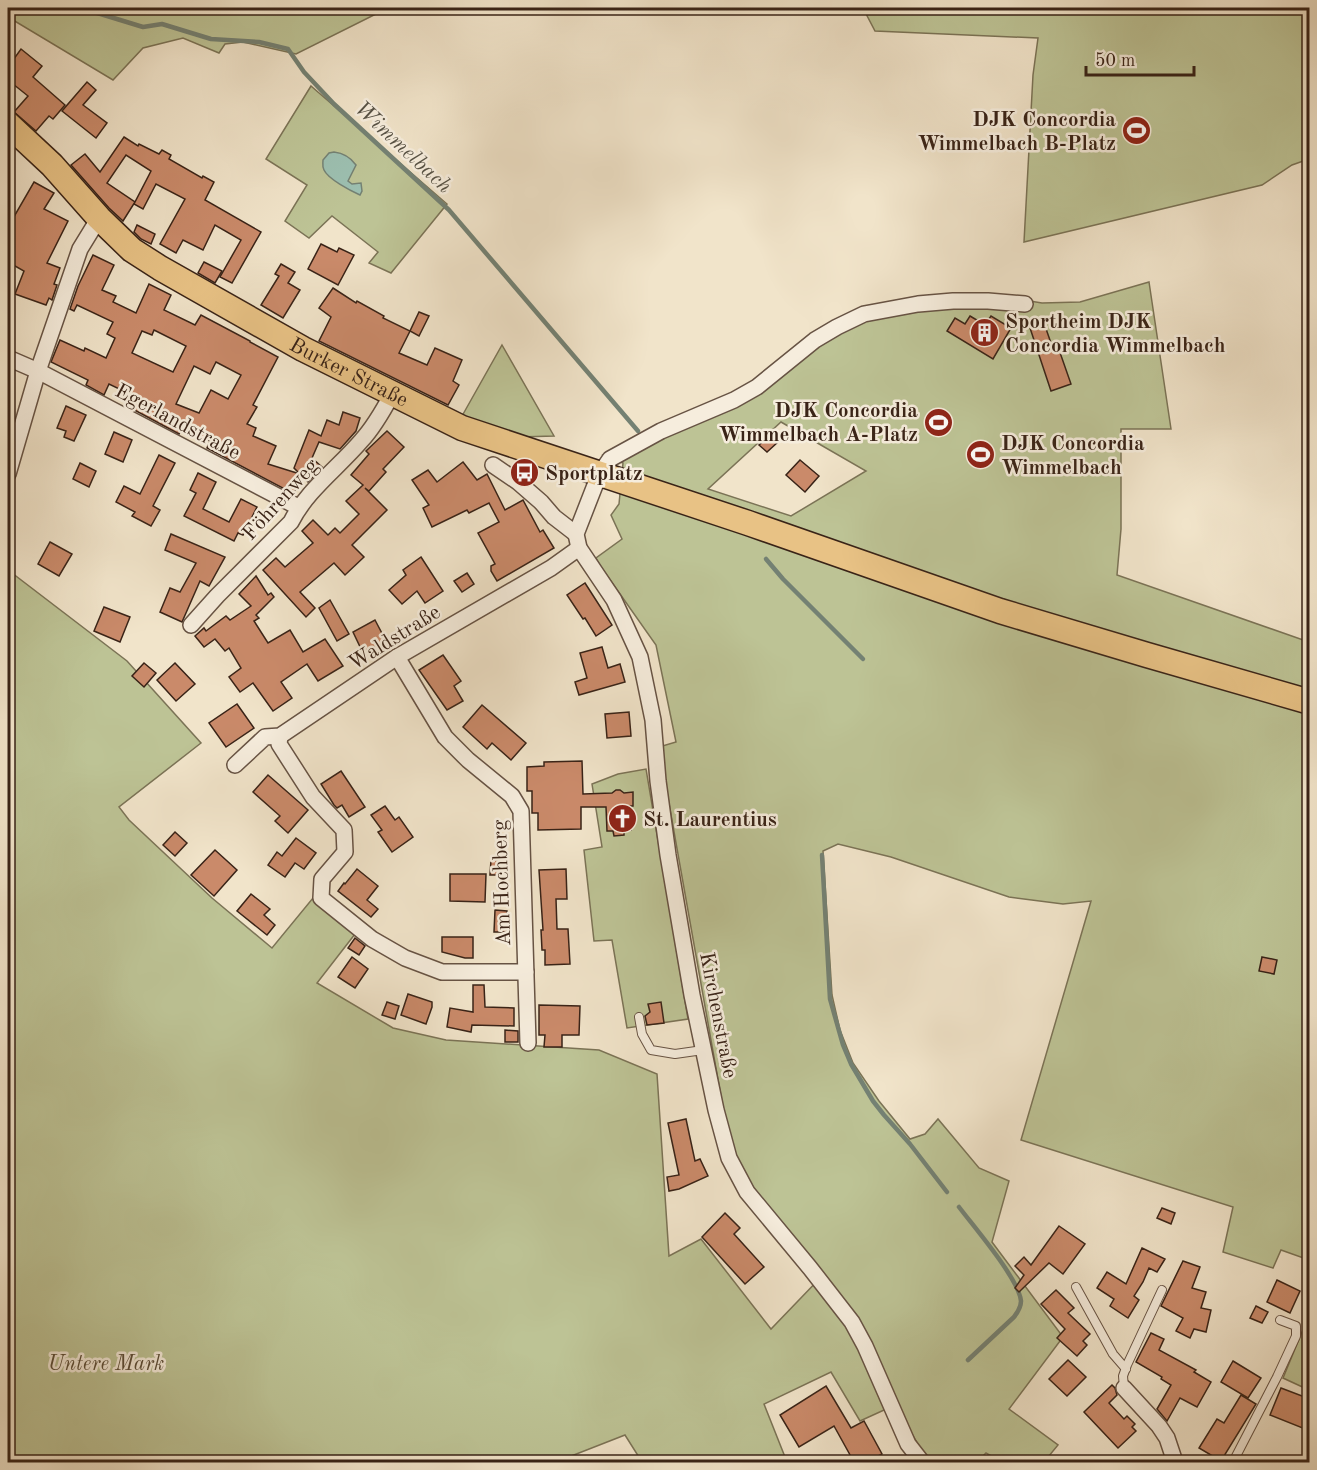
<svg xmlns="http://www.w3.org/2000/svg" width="1317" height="1470" font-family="'Old Standard TT',serif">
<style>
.green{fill:#bdc395;stroke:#7b7356;stroke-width:1.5;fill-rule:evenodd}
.water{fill:#9cbfb0;stroke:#748173;stroke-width:1.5}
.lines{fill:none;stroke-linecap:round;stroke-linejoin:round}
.stream{stroke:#748173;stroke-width:4.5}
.building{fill:#ca8a6a;stroke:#392317;stroke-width:1.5;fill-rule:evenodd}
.lane-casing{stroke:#675344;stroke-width:10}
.street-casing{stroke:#675344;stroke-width:18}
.primary-casing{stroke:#392317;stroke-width:27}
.lane{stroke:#f6eddd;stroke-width:8}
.street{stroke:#f6eddd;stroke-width:15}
.primary{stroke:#e8c285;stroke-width:24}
.labels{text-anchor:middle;stroke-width:5;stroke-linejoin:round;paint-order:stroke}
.poi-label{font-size:21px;font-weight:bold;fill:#392317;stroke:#f6eddd;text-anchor:start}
.street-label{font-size:21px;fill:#392317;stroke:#f6eddd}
.park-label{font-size:21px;font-style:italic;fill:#5a4b36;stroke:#f6eddd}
.water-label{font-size:22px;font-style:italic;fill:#575245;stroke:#f6eddd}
</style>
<rect width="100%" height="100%" fill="#f1e4ca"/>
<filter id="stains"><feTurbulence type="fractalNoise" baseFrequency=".00333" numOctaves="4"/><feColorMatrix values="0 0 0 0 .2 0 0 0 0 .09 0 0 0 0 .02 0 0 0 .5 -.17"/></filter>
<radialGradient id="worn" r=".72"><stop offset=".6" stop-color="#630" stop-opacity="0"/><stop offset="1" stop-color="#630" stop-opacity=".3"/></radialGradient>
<g class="green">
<path d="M 8,8 L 379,8 L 382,11 L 296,54 L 243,42 L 225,44 L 219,53 L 183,38 L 143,48 L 113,80 L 8,17 Z"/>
<path d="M 863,8 L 1309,8 L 1309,159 L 1292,165 L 1262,185 L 1024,242 L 1033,75 L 1038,38 L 875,31 Z"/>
<path d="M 311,86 L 447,204 L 391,273 L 369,263 L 378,252 L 332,216 L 309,238 L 285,221 L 307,185 L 266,159 Z"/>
<path d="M 1149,282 L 1171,429 L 1121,429 L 1121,529 L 1117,575 L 1309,642 L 1309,1260 L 1281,1250 L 1273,1268 L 1223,1252 L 1233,1207 L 1021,1140 L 1091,901 L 1063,904 L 1009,897 L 891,857 L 838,844 L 823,851 L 832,995 L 840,1030 L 853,1063 L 879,1101 L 910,1139 L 925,1134 L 938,1119 L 979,1168 L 1009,1181 L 992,1242 L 1063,1337 L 1009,1409 L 1058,1445 L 1044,1462 L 1002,1462 L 986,1453 L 977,1462 L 933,1462 L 923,1453 L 895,1405 L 860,1421 L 831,1372 L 764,1404 L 787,1462 L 642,1462 L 625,1435 L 556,1462 L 8,1462 L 8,570 L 127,661 L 201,743 L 119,807 L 129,820 L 212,898 L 272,948 L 313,898 L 355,934 L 317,983 L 393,1028 L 446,1040 L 599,1050 L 657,1074 L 669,1256 L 701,1239 L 771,1329 L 823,1275 L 741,1175 L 728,1136 L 659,747 L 676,742 L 656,645 L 601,567 L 596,558 L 622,539 L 611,515 L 619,504 L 623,463 L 603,455 L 658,425 L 736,394 L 828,324 L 994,295 L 1042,303 L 1080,302 ZM 781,422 L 866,471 L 791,516 L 708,489 Z"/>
<path d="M 502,345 L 554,436 L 518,437 L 462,416 Z"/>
<path d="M 646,769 L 688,1019 L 627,1028 L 612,940 L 594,941 L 584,850 L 602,847 L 592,784 L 618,774 Z"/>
<path d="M 1309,1315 L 1309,1390 L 1283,1378 Z"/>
</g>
<path class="water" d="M 334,152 C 343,153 351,158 356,165 L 348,181 L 352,184 L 361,183 L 362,191 L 360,195 C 351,191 328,179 324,170 C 322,166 323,164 323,160 L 329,153 Z"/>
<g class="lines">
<g class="stream">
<path d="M 81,8 L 143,27 L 162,24 L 211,39 L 259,42 L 288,49 L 304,72 L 334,104 L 449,210 L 638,431"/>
<path d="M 766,559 L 783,579 L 863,659"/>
<path d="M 822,855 L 830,999 L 843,1045 L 851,1064 L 873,1101 L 884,1115 L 910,1144 L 947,1192"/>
<path d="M 959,1207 C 974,1227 1019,1279 1021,1301 C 1021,1307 1018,1312 1014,1317 L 968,1360"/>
</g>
</g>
<g class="building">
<path d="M 21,49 L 42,66 L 33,77 L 65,105 L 53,119 L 49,116 L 36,131 L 14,112 L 28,96 L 8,80 L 8,67 Z"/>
<path d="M 87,82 L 96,90 L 83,105 L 107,123 L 96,138 L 62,111 Z"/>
<path d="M 124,137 L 138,146 L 139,144 L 159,154 L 162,150 L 171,155 L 169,159 L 202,178 L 203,176 L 214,182 L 205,200 L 261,232 L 232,283 L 220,277 L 241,240 L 215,225 L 203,250 L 183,240 L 176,253 L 160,244 L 185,199 L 156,184 L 143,209 L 134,204 L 151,171 L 126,155 L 107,183 L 135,202 L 123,221 L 109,208 L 71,165 L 85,154 L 100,172 Z"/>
<path d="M 34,182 L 54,193 L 44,209 L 68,221 L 47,263 L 60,268 L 54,284 L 57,285 L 52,300 L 49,298 L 46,305 L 15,294 L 24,271 L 8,262 L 8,227 Z"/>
<path d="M 137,225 L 155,234 L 151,244 L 141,239 L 134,232 Z"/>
<path d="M 321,244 L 337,252 L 339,248 L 354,255 L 338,285 L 308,269 Z"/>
<path d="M 93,255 L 114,265 L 102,290 L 116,296 L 113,302 L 136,313 L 149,284 L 171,295 L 164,310 L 195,325 L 201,315 L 250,341 L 250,342 L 278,357 L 253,405 L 257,407 L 247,424 L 256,428 L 253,436 L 276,446 L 268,464 L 300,474 L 294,494 L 207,448 L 210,441 L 183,426 L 179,434 L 125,405 L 130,394 L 109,384 L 104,395 L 86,385 L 88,380 L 51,362 L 60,340 L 84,351 L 85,348 L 106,358 L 115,338 L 107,334 L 113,322 L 77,305 L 74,311 L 70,309 L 78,286 ZM 154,330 L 186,346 L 173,372 L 132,353 L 142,331 L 152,335 ZM 216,362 L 241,375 L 228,399 L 211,390 L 199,413 L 176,404 L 194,366 L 210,374 Z"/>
<path d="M 204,262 L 222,271 L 215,283 L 198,273 Z"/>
<path d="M 281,264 L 295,272 L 288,283 L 300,290 L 283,318 L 261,305 L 279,276 L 275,274 Z"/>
<path d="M 333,288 L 356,303 L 357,301 L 384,316 L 383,318 L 410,331 L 399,353 L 427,365 L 435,348 L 462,360 L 453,381 L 459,385 L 448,405 L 319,341 L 331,317 L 319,308 Z"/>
<path d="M 419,312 L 429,316 L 419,336 L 410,331 Z"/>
<path d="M 970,316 L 985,325 L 991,316 L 1011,328 L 993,359 L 947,331 L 955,318 L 965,324 Z"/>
<path d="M 1044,323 L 1052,346 L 1057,344 L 1071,384 L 1051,391 L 1030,328 Z"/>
<path d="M 66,406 L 86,415 L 74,441 L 64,437 L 66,431 L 57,428 Z"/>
<path d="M 343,412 L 360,418 L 356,431 L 340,449 L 319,442 L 312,458 L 322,467 L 308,482 L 294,468 L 309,430 L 321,436 L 327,420 L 339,425 Z"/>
<path d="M 387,431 L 404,447 L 383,469 L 386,472 L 369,491 L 365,488 L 387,510 L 352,545 L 364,557 L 345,575 L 334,563 L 300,592 L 315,608 L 306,617 L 263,570 L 276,558 L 285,567 L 313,543 L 302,531 L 313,520 L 328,535 L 335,528 L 340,533 L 359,514 L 346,501 L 363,485 L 351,475 L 369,454 L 366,451 Z"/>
<path d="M 114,432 L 132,440 L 123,462 L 105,454 Z"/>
<path d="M 771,434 L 778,442 L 767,452 L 759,445 Z"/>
<path d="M 159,455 L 175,463 L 153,506 L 160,510 L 151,526 L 132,516 L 135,512 L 116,502 L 124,486 L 140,494 Z"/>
<path d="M 800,460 L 819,476 L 805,492 L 786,475 Z"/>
<path d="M 463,462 L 477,480 L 487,474 L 505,510 L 523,500 L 540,532 L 543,530 L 554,548 L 497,581 L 491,571 L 491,566 L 495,564 L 478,533 L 499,522 L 489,503 L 469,513 L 467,510 L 432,527 L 423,508 L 429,505 L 412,480 L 428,470 L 437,482 Z"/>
<path d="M 80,463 L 96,471 L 89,487 L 73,479 Z"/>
<path d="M 198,473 L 216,482 L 203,509 L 229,522 L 241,499 L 257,507 L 243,535 L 238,533 L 234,541 L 184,516 L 196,493 L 190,490 Z"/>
<path d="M 171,534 L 225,557 L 209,586 L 200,581 L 182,622 L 160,612 L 170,588 L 180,592 L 196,563 L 165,550 Z"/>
<path d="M 50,542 L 72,554 L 59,576 L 38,564 Z"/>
<path d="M 421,557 L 443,591 L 425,603 L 417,591 L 402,604 L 389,590 L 406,575 L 403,570 Z"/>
<path d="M 467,573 L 474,584 L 462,592 L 454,581 Z"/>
<path d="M 256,576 L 268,595 L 271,593 L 274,597 L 256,615 L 259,618 L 254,621 L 268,643 L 290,630 L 303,652 L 325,639 L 343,666 L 318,681 L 307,664 L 281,682 L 292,698 L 273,711 L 253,683 L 240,692 L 229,677 L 241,668 L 229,648 L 225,651 L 215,639 L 204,647 L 195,636 L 204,628 L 206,631 L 226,616 L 230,620 L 251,606 L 239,594 Z"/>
<path d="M 585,583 L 612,625 L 596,636 L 585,618 L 583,619 L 567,595 Z"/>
<path d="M 330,600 L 349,634 L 337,641 L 319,608 Z"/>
<path d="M 104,607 L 130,617 L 120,642 L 94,631 Z"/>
<path d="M 375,620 L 386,641 L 363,653 L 353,632 Z"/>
<path d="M 602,647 L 608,668 L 620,664 L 625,682 L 579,695 L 575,682 L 587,678 L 580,653 Z"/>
<path d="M 443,655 L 461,681 L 454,686 L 463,701 L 447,710 L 419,670 Z"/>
<path d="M 144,663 L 156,673 L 144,687 L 132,676 Z"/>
<path d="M 175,663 L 195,684 L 176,701 L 157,680 Z"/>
<path d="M 237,704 L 254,728 L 226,747 L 209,723 Z"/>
<path d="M 482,705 L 526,743 L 511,760 L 492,743 L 487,749 L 463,727 Z"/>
<path d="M 629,712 L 631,736 L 607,738 L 605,714 Z"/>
<path d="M 582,761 L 583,794 L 612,793 L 616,790 L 620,790 L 624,793 L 633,792 L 633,806 L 630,806 L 631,830 L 624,831 L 624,835 L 614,836 L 613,831 L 607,831 L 606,807 L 581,807 L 581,829 L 538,830 L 538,813 L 532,813 L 532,791 L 527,791 L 527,767 L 544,766 L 544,762 Z"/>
<path d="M 341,771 L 365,807 L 349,817 L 342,805 L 337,808 L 334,805 L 321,784 Z"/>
<path d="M 268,775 L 308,810 L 288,833 L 275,821 L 280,816 L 253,792 Z"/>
<path d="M 385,806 L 395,820 L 399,817 L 413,837 L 392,852 L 378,832 L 382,830 L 371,815 Z"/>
<path d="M 175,832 L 187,843 L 175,856 L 163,845 Z"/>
<path d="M 296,838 L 316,853 L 304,869 L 295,863 L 285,877 L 268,865 L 277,852 L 282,856 Z"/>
<path d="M 215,850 L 237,870 L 214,896 L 191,875 Z"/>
<path d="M 491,860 L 506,861 L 506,875 L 490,875 Z"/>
<path d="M 357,869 L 378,886 L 367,900 L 378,909 L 371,917 L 338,891 L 344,883 L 345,884 Z"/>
<path d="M 566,869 L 567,899 L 556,899 L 557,929 L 568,929 L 570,964 L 545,965 L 545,950 L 542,950 L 541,930 L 543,930 L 539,870 Z"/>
<path d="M 450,874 L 486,874 L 485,902 L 450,901 Z"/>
<path d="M 251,894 L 270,909 L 264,915 L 275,925 L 267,935 L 237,911 Z"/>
<path d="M 495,910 L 507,911 L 507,932 L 494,932 Z"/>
<path d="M 442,937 L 473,937 L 473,958 L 465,958 L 442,952 Z"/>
<path d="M 355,938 L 365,946 L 359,955 L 348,948 Z"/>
<path d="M 352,957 L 368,969 L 355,988 L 338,977 Z"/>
<path d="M 1262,957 L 1277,960 L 1274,974 L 1259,971 Z"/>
<path d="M 473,985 L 484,985 L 485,1007 L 514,1008 L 514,1026 L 472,1025 L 471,1032 L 447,1027 L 450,1008 L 473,1012 Z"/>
<path d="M 408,994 L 432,1002 L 432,1007 L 426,1024 L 401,1015 Z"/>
<path d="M 387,1002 L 399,1006 L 395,1019 L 382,1015 Z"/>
<path d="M 661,1002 L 664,1023 L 647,1025 L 645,1016 L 650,1012 L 648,1004 Z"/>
<path d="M 539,1005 L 580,1006 L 579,1035 L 562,1035 L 562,1047 L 544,1047 L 545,1035 L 539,1035 Z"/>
<path d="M 505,1030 L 518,1031 L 518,1042 L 505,1042 Z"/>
<path d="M 686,1119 L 695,1161 L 700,1159 L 708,1176 L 679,1189 L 669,1191 L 667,1177 L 679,1175 L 668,1123 Z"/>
<path d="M 1162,1208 L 1175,1213 L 1171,1224 L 1157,1218 Z"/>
<path d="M 725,1213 L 740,1228 L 734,1234 L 764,1267 L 745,1284 L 702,1237 Z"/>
<path d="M 1059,1226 L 1085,1244 L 1063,1274 L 1049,1263 L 1019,1292 L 1015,1288 L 1024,1275 L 1015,1266 L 1024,1257 L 1031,1265 Z"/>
<path d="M 1142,1248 L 1165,1259 L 1157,1272 L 1149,1268 L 1143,1282 L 1134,1296 L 1139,1300 L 1128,1318 L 1110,1306 L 1114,1299 L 1097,1288 L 1107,1272 L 1126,1284 Z"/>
<path d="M 1183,1261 L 1200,1267 L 1192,1288 L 1206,1292 L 1201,1308 L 1211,1310 L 1206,1332 L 1194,1329 L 1190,1338 L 1176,1331 L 1183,1318 L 1161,1306 Z"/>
<path d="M 1277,1280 L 1300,1291 L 1290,1313 L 1267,1302 Z"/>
<path d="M 1056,1290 L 1074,1308 L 1068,1313 L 1090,1334 L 1083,1341 L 1087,1345 L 1077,1356 L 1057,1338 L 1065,1329 L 1041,1304 Z"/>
<path d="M 1256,1306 L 1268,1312 L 1262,1323 L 1250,1318 Z"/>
<path d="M 1151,1333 L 1164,1339 L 1159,1350 L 1196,1370 L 1194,1372 L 1211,1382 L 1197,1407 L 1180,1398 L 1167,1421 L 1157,1409 L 1171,1385 L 1161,1379 L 1162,1377 L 1136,1362 Z"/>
<path d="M 1068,1360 L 1086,1377 L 1067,1396 L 1049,1379 Z"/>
<path d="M 1233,1361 L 1261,1378 L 1248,1398 L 1221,1382 Z"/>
<path d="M 1112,1385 L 1115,1388 L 1117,1395 L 1109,1403 L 1124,1419 L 1127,1416 L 1135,1424 L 1132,1427 L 1136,1431 L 1118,1448 L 1084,1412 Z"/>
<path d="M 826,1386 L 851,1428 L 864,1421 L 882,1454 L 867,1462 L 854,1462 L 834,1426 L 799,1447 L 780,1415 Z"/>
<path d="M 1281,1388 L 1310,1399 L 1310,1431 L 1270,1415 Z"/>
<path d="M 1241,1395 L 1256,1404 L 1221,1461 L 1199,1448 L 1217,1419 L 1224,1423 Z"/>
</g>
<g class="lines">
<defs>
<g id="lane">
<path d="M 639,1017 L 642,1034 L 651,1050 L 675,1054 L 703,1050"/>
<path d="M 1076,1287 L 1113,1354 L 1126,1369"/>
<path d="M 1124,1388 L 1123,1376 L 1127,1365 L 1162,1290"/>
<path d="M 1233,1462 L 1277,1377 L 1296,1336 L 1296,1326 L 1280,1320"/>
</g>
<g id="street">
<path d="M 8,358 L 38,371 L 298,507"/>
<path d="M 493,465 L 518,482 L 541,502 L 554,517 L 576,534"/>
<path d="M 8,474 L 38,371 L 80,249 L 99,218"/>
<path d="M 191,625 L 217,596 L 291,522 C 307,490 338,468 361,441 C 374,427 383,411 392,394"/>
<path d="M 397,657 L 445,737 L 468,760 L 512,796 L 521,811 L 528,1043"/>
<path d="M 280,736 L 279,744 L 313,797 L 344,830 L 345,852 L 322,879 L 321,898 L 372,939 L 405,958 L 442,972 L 526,972"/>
<path d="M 235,765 L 265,737 L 280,736 L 397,657 L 551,568 L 579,548"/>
<path d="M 1124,1388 L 1159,1426 L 1167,1438 L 1175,1462"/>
<path d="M 922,1462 L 908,1444 L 865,1346 L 852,1322 L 810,1268 L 747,1192 L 729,1158 L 716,1110 L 692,995 L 668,855 L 658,781 L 653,720 L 640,657 L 614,600 L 579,548 L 576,534 L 599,475 L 610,459 L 661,431 L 734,400 L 757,387 L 815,340 L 837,327 L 864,314 L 918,304 L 953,301 L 988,301 L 1025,304"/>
</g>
<g id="primary">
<path id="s1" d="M 8,124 L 52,165 L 99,218 L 132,250 L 160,268 L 303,349 L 462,428 L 748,523 L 1000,611 L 1147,655 L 1310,702"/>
</g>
</defs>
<use href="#lane" class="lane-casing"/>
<use href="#street" class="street-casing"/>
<use href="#primary" class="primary-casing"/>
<use href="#lane" class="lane"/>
<use href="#street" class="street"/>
<use href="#primary" class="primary"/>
</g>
<defs>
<symbol id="stadium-disc" viewBox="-11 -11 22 22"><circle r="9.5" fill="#8f2418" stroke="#f6eddd"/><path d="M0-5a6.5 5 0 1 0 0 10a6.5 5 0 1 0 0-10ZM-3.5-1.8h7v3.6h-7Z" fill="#fff"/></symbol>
<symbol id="building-disc" viewBox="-11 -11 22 22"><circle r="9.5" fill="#8f2418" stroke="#f6eddd"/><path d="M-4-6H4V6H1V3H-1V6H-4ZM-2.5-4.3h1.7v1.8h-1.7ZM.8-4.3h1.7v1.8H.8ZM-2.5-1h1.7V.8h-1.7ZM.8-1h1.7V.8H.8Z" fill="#fff"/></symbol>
<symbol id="bus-disc" viewBox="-11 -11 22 22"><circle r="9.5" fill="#8f2418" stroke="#f6eddd"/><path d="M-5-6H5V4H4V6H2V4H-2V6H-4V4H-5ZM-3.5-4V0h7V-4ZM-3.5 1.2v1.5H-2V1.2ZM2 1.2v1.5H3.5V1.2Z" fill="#fff"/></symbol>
<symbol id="church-disc" viewBox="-11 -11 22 22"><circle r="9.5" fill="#8f2418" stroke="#f6eddd"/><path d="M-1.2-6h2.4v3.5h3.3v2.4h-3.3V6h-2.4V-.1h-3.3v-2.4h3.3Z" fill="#fff"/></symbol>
</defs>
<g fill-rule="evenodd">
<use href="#stadium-disc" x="1120" y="114" width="33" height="33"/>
<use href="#building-disc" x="968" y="316" width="33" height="33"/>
<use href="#stadium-disc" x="922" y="406" width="33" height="33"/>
<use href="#stadium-disc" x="964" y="438" width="33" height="33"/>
<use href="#bus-disc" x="508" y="456" width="33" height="33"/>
<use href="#church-disc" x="606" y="802" width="33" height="33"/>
</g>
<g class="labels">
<g class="poi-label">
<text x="1116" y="126" text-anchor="end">DJK Concordia<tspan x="1116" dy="24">Wimmelbach B-Platz</tspan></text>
<text x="1005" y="328">Sportheim DJK<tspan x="1005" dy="24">Concordia Wimmelbach</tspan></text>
<text x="918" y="417" text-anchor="end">DJK Concordia<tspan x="918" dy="24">Wimmelbach A-Platz</tspan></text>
<text x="1001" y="450">DJK Concordia<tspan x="1001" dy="24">Wimmelbach</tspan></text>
<text x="545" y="480">Sportplatz</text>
<text x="643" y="826">St. Laurentius</text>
</g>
<g class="street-label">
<text dy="7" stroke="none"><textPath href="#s1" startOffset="426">Burker Straße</textPath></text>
<text transform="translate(178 421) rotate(28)" y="7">Egerlandstraße</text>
<text transform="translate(280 499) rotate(-48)" y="7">Föhrenweg</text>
<text transform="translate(394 637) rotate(-32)" y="7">Waldstraße</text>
<text transform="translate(501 883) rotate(-92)" y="7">Am Hochberg</text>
<text transform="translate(719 1015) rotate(79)" y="7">Kirchenstraße</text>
</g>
<g class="park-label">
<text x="106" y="1370">Untere Mark</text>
</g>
<g class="water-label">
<text transform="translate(404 146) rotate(43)" y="8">Wimmelbach</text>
</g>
</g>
<rect width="1317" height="1470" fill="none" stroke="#f1e4ca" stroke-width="30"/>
<rect x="9" y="9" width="1299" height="1452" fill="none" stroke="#392317" stroke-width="3"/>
<rect x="15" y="15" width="1287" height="1440" fill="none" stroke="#392317" stroke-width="1.5"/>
<path d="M1086 66v9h108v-9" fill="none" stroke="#392317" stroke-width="3"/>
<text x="1095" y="66" font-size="18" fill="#392317" stroke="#f6eddd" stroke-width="4.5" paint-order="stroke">50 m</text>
<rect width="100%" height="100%" filter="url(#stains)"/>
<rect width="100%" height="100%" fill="url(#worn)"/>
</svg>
